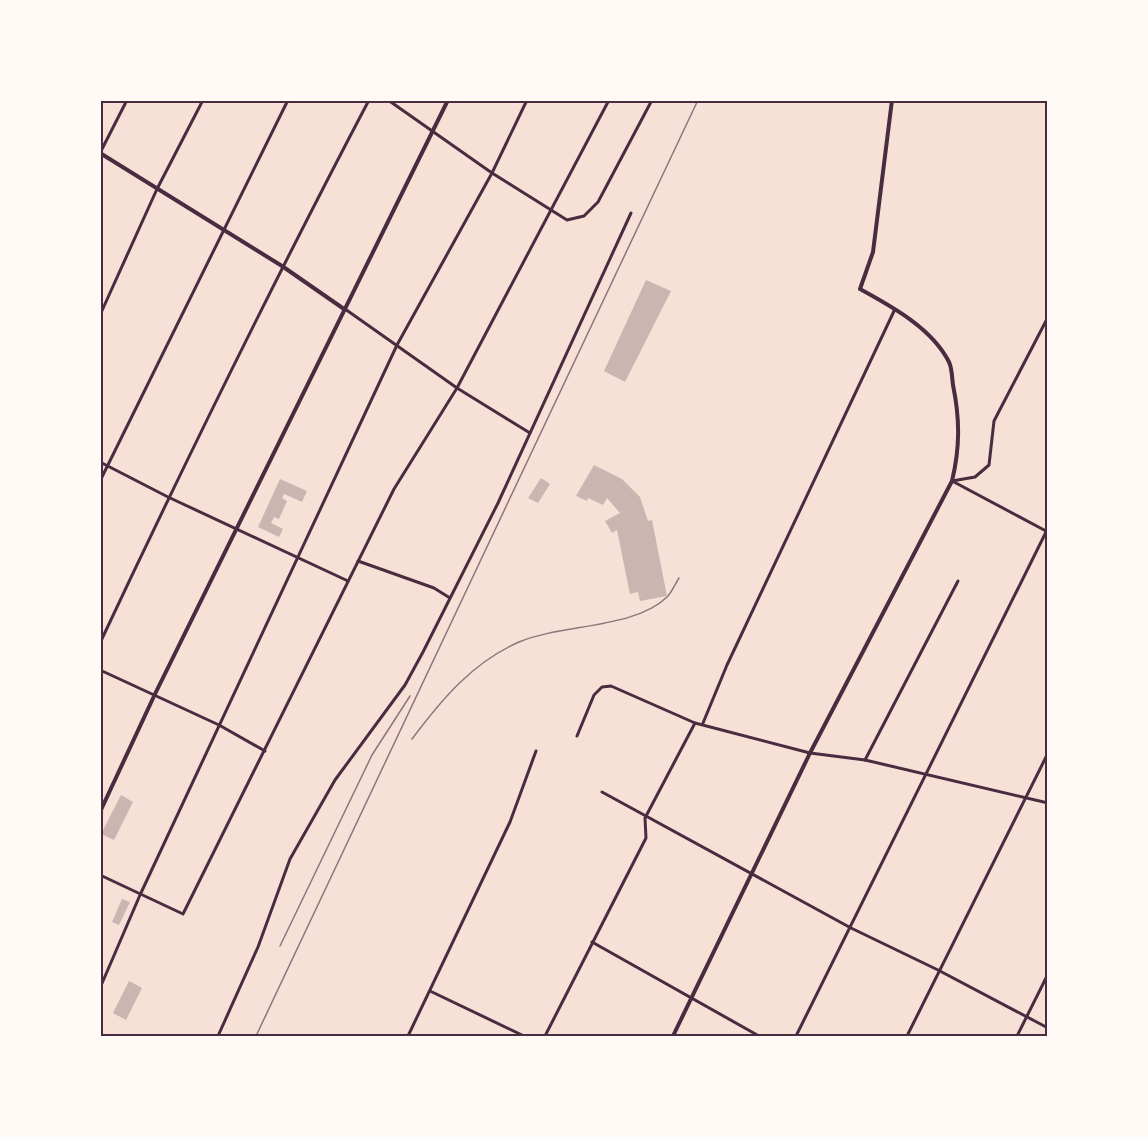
<svg xmlns="http://www.w3.org/2000/svg" width="1148" height="1137" font-family="'Roboto Serif',serif">
<style>
.building{fill:#ccb4b1}
.lines{fill:none;stroke-linecap:round;stroke-linejoin:round}
.minor{stroke:#4a2c40;stroke-width:3}
.tertiary{stroke:#4a2c40;stroke-width:4}
.rail{stroke:#8f747c;stroke-width:1.5}
.neatline{fill:none;stroke:#4a2c40;stroke-width:2}
</style>
<rect width="100%" height="100%" fill="#f7e1d7"/>
<g class="building">
<path d="M 646,280 L 671,291 L 625,382 L 604,371 Z"/>
<path d="M 594,465 L 622,479 L 640,497 L 648,521 L 652,520 L 667,596 L 640,601 L 638,592 L 630,594 L 617,530 L 612,533 L 605,521 L 620,513 L 607,498 L 603,505 L 588,498 L 587,501 L 576,496 Z"/>
<path d="M 541,478 L 550,484 L 538,503 L 528,498 Z"/>
<path d="M 280,479 L 307,491 L 302,502 L 284,494 L 282,498 L 287,501 L 279,519 L 274,517 L 271,523 L 283,529 L 279,537 L 258,527 Z"/>
<path d="M 121,795 L 133,802 L 114,840 L 101,834 Z"/>
<path d="M 122,899 L 130,902 L 119,925 L 112,922 Z"/>
<path d="M 129,981 L 142,988 L 126,1020 L 113,1013 Z"/>
</g>
<g class="lines">
<g class="minor">
<path d="M 388,100 L 492,173 L 567,220 L 584,216 L 598,202 L 652,100"/>
<path d="M 100,153 L 127,100"/>
<path d="M 345,309 L 457,388 L 530,433"/>
<path d="M 100,315 L 157,189 L 203,100"/>
<path d="M 100,462 L 168,497 L 348,581"/>
<path d="M 100,481 L 288,100"/>
<path d="M 952,481 L 975,477 L 989,465 L 994,421 L 1048,317"/>
<path d="M 954,482 L 1046,531"/>
<path d="M 358,561 L 434,588 L 450,598"/>
<path d="M 100,643 C 186,460 275,279 369,100"/>
<path d="M 100,670 L 219,725 L 265,751"/>
<path d="M 703,723 L 727,665 L 895,309"/>
<path d="M 577,736 L 594,695 L 602,687 L 611,686 L 695,723 L 810,753 L 865,760 L 1048,803"/>
<path d="M 865,760 L 958,581"/>
<path d="M 602,792 L 851,928 L 938,970 L 1048,1028"/>
<path d="M 100,875 L 183,914 L 394,489 L 457,388 L 609,100"/>
<path d="M 592,942 L 759,1036"/>
<path d="M 100,988 L 140,895 L 397,345 L 492,173 L 527,100"/>
<path d="M 430,991 L 524,1036"/>
<path d="M 218,1036 L 258,947 L 290,859 L 335,780 L 405,685 L 423,652 L 498,503 L 631,213"/>
<path d="M 408,1036 L 510,822 L 536,751"/>
<path d="M 545,1036 L 646,838 L 645,818 L 695,723"/>
<path d="M 796,1036 L 1048,528"/>
<path d="M 907,1036 L 1048,753"/>
<path d="M 1017,1036 L 1048,974"/>
</g>
<g class="tertiary">
<path d="M 100,153 L 282,266 L 344,309"/>
<path d="M 100,812 L 155,694 L 448,100"/>
<path d="M 673,1036 L 810,753 L 952,481 C 960,448 960,419 953,385 C 952,378 952,368 949,362 C 932,328 891,306 860,289 L 873,252 L 892,100"/>
</g>
<g class="rail">
<path d="M 412,739 C 442,699 473,662 519,642 C 561,624 634,629 667,597 C 672,592 675,584 679,578"/>
<path d="M 280,946 L 372,755 L 410,696"/>
<path d="M 256,1036 L 698,100"/>
</g>
</g>
<rect width="1148" height="1137" fill="none" stroke="#fffaf5" stroke-width="204"/>
<rect x="102" y="102" width="944" height="933" class="neatline"/>
</svg>
